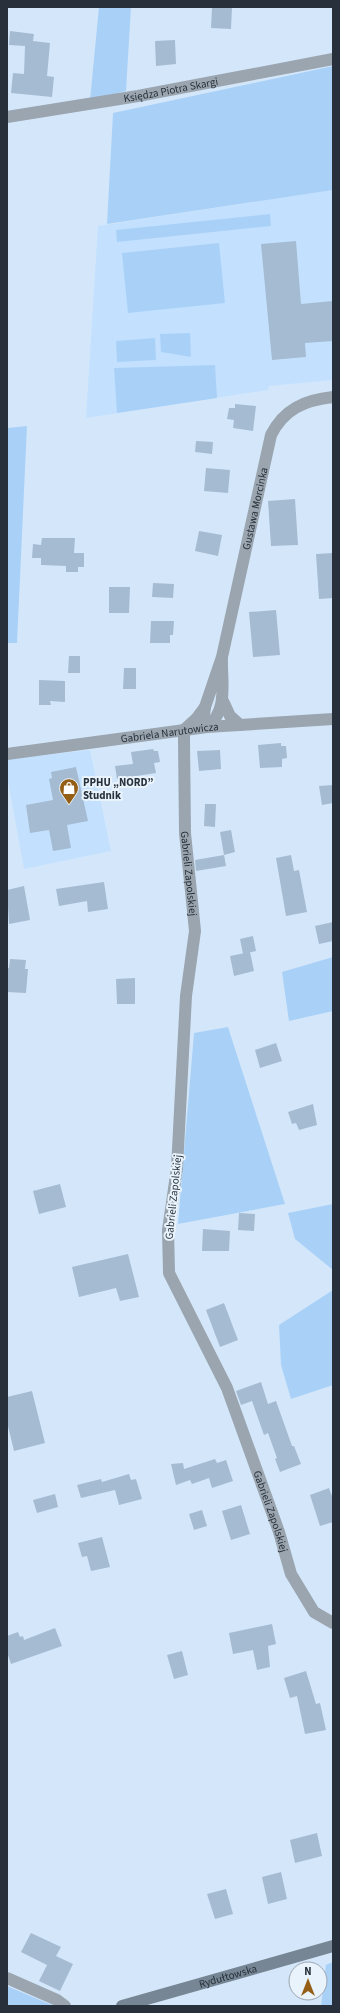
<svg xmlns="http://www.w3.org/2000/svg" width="340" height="2013" font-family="'Source Sans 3',sans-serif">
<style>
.built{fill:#c3e1fe}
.green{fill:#a9d1f8}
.building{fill:#a4bbd2}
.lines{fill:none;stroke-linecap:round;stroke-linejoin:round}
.street{stroke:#9aa5af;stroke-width:12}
.secondary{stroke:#778694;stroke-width:12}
.labels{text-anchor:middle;stroke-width:4;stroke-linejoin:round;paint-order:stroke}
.street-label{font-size:11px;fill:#28313b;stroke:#e9f3fc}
.poi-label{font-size:11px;font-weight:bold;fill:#28313b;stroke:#e9f3fc;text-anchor:start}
</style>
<rect width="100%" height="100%" fill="#d4e7fa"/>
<g class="built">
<path d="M 333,190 L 333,380 L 269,386 L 268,390 L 86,418 L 98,226 Z"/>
<path d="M 90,750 L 111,851 L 24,869 L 7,776 L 7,759 Z"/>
</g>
<g class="green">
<path d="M 99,7 L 131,7 L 126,91 L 90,100 Z"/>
<path d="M 333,66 L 333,190 L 107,224 L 113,113 Z"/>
<path d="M 270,214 L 271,226 L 117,242 L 116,230 Z"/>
<path d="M 219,243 L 225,303 L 128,313 L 122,253 Z"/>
<path d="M 190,333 L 191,357 L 161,352 L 160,334 Z"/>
<path d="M 155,338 L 156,360 L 117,362 L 116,341 Z"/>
<path d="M 215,365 L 217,398 L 117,413 L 114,368 Z"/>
<path d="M 27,426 L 17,643 L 7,643 L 7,428 Z"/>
<path d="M 333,957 L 333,1011 L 289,1021 L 282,972 Z"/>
<path d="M 228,1027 L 285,1204 L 178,1224 L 194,1033 Z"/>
<path d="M 333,1204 L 333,1270 L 295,1239 L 288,1213 Z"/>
<path d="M 333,1290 L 333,1385 L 291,1399 L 281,1365 L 279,1325 Z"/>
<path d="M 333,1962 L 333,2006 L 321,2006 L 326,1965 Z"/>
<path d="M 7,1986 L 54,2006 L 7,2006 Z"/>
</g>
<g class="building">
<path d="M 212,7 L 232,7 L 231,29 L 211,28 Z"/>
<path d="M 10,31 L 34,34 L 33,41 L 50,43 L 47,76 L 54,77 L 52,97 L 11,93 L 13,73 L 24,74 L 25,46 L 9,45 Z"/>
<path d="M 175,40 L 176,64 L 156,66 L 155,41 Z"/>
<path d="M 296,241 L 301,304 L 333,301 L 333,341 L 305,343 L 306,357 L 272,360 L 261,244 Z"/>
<path d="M 235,404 L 256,406 L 253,431 L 233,428 L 234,420 L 227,419 L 229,408 L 235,408 Z"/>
<path d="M 196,441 L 213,442 L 212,454 L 195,452 Z"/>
<path d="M 206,468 L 230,470 L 228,493 L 204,491 Z"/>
<path d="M 295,499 L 298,545 L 271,546 L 268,501 Z"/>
<path d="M 199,531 L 222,535 L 218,556 L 195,551 Z"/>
<path d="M 42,538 L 75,538 L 74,553 L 84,553 L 84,567 L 78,567 L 78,572 L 66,572 L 66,566 L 41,565 L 41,558 L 32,558 L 33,544 L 41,545 Z"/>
<path d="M 333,553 L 333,598 L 319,599 L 316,554 Z"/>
<path d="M 153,583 L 174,584 L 173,598 L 152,597 Z"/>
<path d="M 109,587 L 130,587 L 129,613 L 109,613 Z"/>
<path d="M 276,610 L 280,655 L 253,657 L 249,612 Z"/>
<path d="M 151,621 L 174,621 L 173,635 L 170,635 L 170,643 L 150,643 Z"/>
<path d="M 69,656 L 80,656 L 80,673 L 68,673 Z"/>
<path d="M 124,668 L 136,668 L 136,689 L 123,689 Z"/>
<path d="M 39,680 L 65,681 L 65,702 L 50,701 L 51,705 L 39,705 Z"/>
<path d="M 281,743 L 281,746 L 286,746 L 287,758 L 282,759 L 282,767 L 260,768 L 258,745 Z"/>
<path d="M 153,749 L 154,751 L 158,751 L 160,762 L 154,763 L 156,773 L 117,779 L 115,766 L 133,764 L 131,752 Z"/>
<path d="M 220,750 L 221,769 L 199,771 L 197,751 Z"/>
<path d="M 76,767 L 88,821 L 67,825 L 71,848 L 53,851 L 49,830 L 30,833 L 26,805 L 53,800 L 49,779 L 52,778 L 51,772 Z"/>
<path d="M 333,785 L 333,803 L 322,805 L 319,786 Z"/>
<path d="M 205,804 L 216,804 L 215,827 L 204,826 Z"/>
<path d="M 231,830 L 235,852 L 224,855 L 220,832 Z"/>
<path d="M 224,855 L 226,866 L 196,871 L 195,860 Z"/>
<path d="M 291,855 L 294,871 L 299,870 L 307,912 L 286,916 L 276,858 Z"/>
<path d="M 104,882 L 108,909 L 88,912 L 87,901 L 59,906 L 56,889 Z"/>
<path d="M 24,886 L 30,920 L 9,924 L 7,890 Z"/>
<path d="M 333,922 L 333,941 L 319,944 L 315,926 Z"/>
<path d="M 253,936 L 256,951 L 243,954 L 240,939 Z"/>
<path d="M 250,952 L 254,971 L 234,976 L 230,956 Z"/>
<path d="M 10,959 L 26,960 L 25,969 L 28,969 L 26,993 L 7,992 L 7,968 L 9,968 Z"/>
<path d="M 135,978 L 135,1004 L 117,1004 L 116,979 Z"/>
<path d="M 276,1043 L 282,1061 L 260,1068 L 255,1050 Z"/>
<path d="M 313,1104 L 317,1125 L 299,1130 L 296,1123 L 292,1124 L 288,1112 Z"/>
<path d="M 60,1184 L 66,1207 L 39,1214 L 33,1191 Z"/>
<path d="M 239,1213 L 255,1214 L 254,1231 L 238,1230 Z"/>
<path d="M 203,1229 L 230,1231 L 229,1251 L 202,1251 Z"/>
<path d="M 128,1254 L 139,1297 L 120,1301 L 116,1288 L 79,1297 L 72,1267 Z"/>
<path d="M 224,1303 L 238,1340 L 220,1347 L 206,1310 Z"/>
<path d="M 261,1382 L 268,1404 L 276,1401 L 292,1446 L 294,1446 L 301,1464 L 280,1472 L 275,1459 L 277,1458 L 268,1433 L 264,1435 L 252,1401 L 241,1405 L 236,1391 Z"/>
<path d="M 32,1391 L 45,1443 L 14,1451 L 7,1422 L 7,1397 Z"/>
<path d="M 215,1459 L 217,1463 L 226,1460 L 233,1481 L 212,1488 L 209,1478 L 192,1484 L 190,1480 L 176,1485 L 171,1464 L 183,1463 L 184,1469 Z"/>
<path d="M 129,1474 L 131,1480 L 136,1479 L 142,1499 L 119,1505 L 115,1490 L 81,1498 L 77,1485 L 101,1479 L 102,1482 Z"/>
<path d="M 329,1488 L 333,1499 L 333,1522 L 320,1526 L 310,1495 Z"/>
<path d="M 55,1494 L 58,1507 L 37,1513 L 33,1500 Z"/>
<path d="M 241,1505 L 250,1534 L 231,1540 L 222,1511 Z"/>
<path d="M 202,1510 L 207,1526 L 194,1530 L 189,1514 Z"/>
<path d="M 102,1537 L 110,1567 L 91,1571 L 87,1556 L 82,1557 L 78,1543 Z"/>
<path d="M 272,1624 L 276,1644 L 268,1646 L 270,1667 L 257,1670 L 253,1650 L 233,1654 L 229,1633 Z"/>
<path d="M 55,1628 L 62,1646 L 11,1664 L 7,1652 L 7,1636 L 18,1632 L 20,1637 L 23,1636 L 24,1640 Z"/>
<path d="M 182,1651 L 188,1675 L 174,1679 L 167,1655 Z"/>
<path d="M 306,1671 L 316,1704 L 320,1703 L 326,1730 L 305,1734 L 297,1696 L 290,1698 L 284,1678 Z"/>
<path d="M 317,1833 L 322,1856 L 295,1863 L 290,1840 Z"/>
<path d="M 281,1872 L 287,1899 L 268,1904 L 262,1877 Z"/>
<path d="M 226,1889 L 233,1914 L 215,1919 L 207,1894 Z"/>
<path d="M 31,1933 L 61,1947 L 56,1956 L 73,1964 L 60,1991 L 39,1981 L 47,1965 L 21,1952 Z"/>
</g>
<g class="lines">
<g class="street">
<path id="s1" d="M 7,117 L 138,96 L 333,59"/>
<path id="s2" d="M 222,657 C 221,682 229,710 207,727 L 204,715 L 205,707 L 222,657 L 271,435 C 284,409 305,400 333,397"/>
<path d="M 223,701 L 230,716 L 240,725"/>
<path id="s3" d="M 205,707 L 196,719 L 184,730 L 184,740 L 185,833 L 195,931 L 186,996 L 177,1168 L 168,1230 L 169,1273 L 227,1388 L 279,1532 L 291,1574 L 314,1612 L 333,1623"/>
<path id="s4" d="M 7,754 L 207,727 L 333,719"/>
<path d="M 7,1978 L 57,2000 L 65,2006"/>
</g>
<path class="secondary" id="s5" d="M 122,2006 L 333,1946"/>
</g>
<defs>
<symbol id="shop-pin" viewBox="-11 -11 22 30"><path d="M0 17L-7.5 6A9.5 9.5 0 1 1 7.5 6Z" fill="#945e15" stroke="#e9f3fc"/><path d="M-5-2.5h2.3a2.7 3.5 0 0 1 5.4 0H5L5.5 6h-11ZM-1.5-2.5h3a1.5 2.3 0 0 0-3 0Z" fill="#fff"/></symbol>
</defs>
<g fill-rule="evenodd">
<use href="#shop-pin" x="58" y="777" width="22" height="30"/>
</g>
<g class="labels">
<g class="street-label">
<text dy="4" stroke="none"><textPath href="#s1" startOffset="166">Księdza Piotra Skargi</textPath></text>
<text dy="4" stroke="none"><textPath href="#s2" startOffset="300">Gustawa Morcinka</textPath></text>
<text dy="4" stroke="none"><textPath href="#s4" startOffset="164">Gabriela Narutowicza</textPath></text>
<text dy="4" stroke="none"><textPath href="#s3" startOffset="175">Gabrieli Zapolskiej</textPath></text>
<text transform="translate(173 1197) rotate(-84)" y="4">Gabrieli Zapolskiej</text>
<text dy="4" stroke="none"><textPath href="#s3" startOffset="836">Gabrieli Zapolskiej</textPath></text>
<text dy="4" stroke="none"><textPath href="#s5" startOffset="110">Rydułtowska</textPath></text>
</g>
<g class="poi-label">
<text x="83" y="786">PPHU „NORD”<tspan x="83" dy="13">Studnik</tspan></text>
</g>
</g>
<rect width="340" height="2013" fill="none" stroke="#28313b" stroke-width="16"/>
<g transform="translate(308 1981)"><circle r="19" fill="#e9f3fc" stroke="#9ca5af"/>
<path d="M0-3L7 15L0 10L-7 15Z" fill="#945e15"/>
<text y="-6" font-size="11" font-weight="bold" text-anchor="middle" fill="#28313b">N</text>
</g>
</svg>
